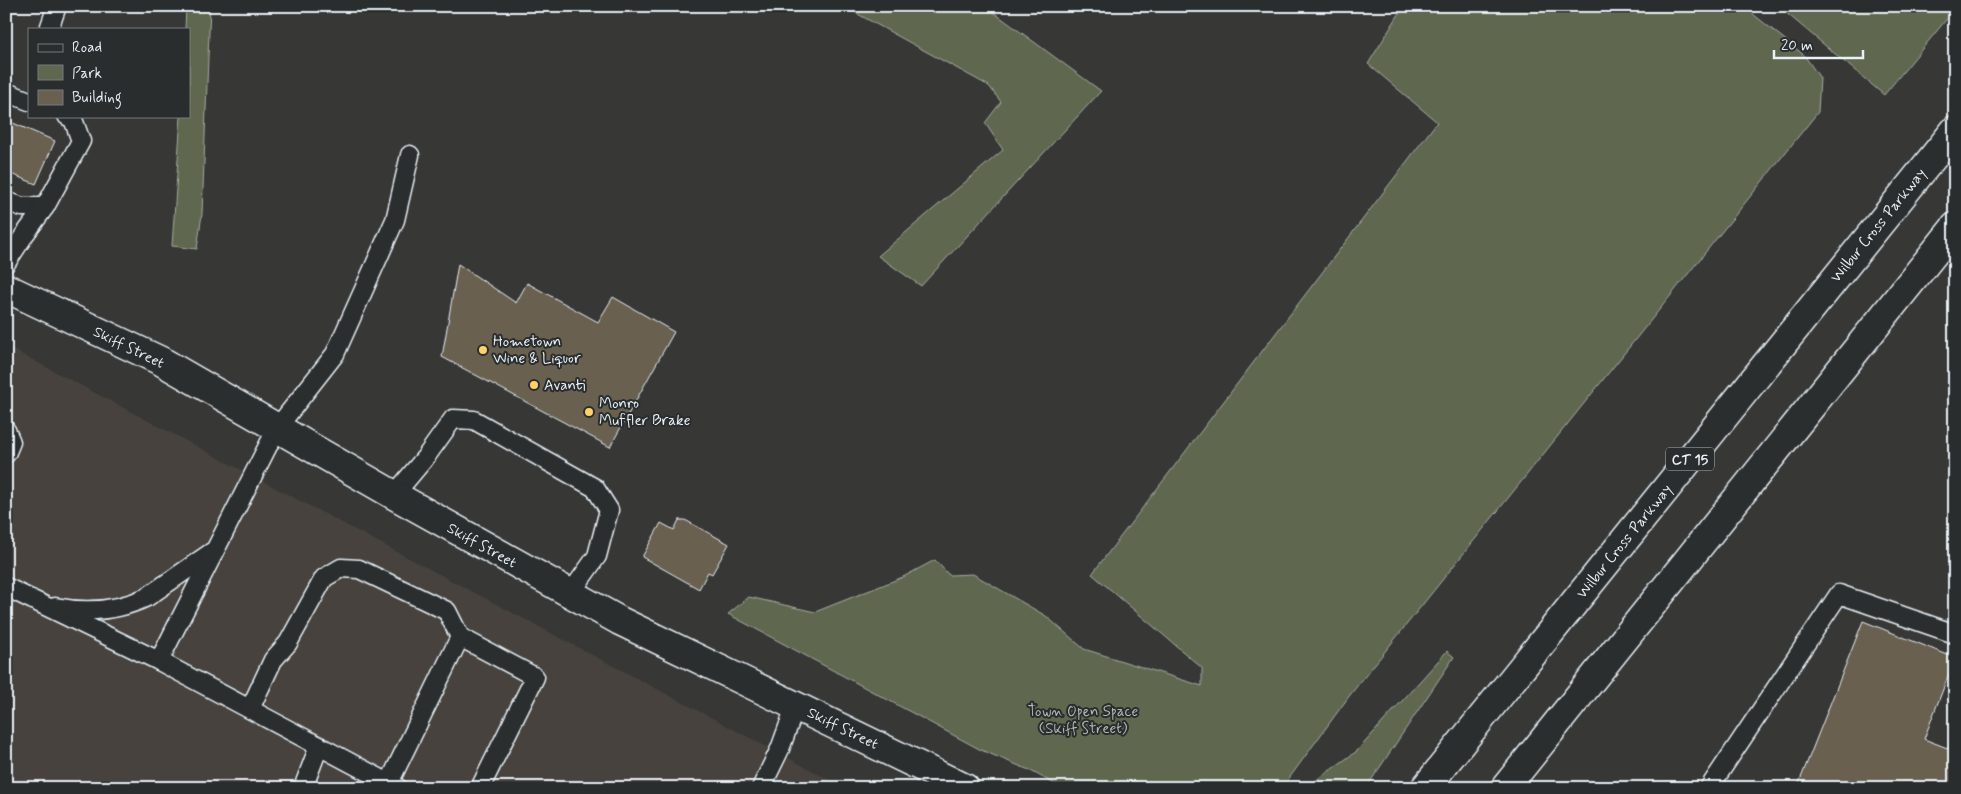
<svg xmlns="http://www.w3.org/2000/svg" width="1961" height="794" font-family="Mynerve,sans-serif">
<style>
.built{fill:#46433d}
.green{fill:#5f684f;stroke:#a4aca4}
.building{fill:#696050;stroke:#e8f1f8}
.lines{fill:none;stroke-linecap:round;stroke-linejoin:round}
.service-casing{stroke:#e8f1f8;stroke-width:21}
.secondary-casing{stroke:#e8f1f8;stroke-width:31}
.motorway-casing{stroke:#e8f1f8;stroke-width:31}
.service{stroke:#2a2d2e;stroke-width:18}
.secondary{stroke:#2a2d2e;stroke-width:28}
.motorway{stroke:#2a2d2e;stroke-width:28}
.poi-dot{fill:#ffd166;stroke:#2a2d2e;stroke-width:2}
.labels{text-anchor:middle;stroke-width:4;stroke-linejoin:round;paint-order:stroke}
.shield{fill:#2a2d2e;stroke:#afb6bb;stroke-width:1}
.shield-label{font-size:14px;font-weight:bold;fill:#e8f1f8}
.street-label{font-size:15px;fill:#e8f1f8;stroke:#2a2d2e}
.poi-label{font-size:15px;fill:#e8f1f8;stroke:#2a2d2e;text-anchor:start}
.park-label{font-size:15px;fill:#b1bab4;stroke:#2a2d2e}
</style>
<rect width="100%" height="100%" fill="#373735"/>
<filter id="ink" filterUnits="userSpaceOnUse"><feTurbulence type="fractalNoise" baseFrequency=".02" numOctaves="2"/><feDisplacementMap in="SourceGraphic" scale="10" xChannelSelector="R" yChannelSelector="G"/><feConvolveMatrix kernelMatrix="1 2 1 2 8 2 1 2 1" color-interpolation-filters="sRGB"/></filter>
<g filter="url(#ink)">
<path class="built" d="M 6,346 L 830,780 L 817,788 L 6,788 Z"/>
<g class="green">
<path d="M 186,6 L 210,6 L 202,214 L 197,249 L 172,246 L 181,116 L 189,116 L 189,29 L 185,29 Z"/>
<path d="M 843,6 L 985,6 L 1101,91 L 921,286 L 878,256 L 1003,150 L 985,123 L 1001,102 L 989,86 Z"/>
<path d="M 1404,6 L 1743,6 L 1804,55 L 1820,78 L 1818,112 L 1350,695 L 1282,788 L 1062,788 L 1029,770 L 981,750 L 728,614 L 749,597 L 815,612 L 903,577 L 935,560 L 949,575 L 973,574 L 1046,616 L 1084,649 L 1202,686 L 1202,668 L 1092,574 L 1437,122 L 1368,64 Z"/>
<path d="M 1778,6 L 1955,6 L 1955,9 L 1884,95 Z"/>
<path d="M 1447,651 L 1454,657 L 1366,788 L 1305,788 L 1357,751 Z"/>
</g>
<g class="building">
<path d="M 6,120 L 55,141 L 36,184 L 6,172 Z"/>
<path d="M 458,264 L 516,303 L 527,283 L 598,322 L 613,297 L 674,332 L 610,447 L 442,357 Z"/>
<path d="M 679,520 L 685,520 L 729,544 L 712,574 L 708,572 L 699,589 L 642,557 L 661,523 L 674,530 Z"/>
<path d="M 1863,621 L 1955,658 L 1924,739 L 1955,751 L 1955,788 L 1797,788 Z"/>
</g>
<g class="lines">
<defs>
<g id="service">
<path d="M 49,29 L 57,6"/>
<path d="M 6,92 L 29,101"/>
<path d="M 6,201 L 22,207 L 45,207"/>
<path d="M 6,263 L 25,234 L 45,207 L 81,141 L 73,119 L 67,116"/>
<path d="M 6,430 L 11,442 L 6,454"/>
<path d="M 394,495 L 425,458 L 453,419 L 474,420 L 595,488 L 609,510 L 597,556 L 570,594"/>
<path d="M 6,587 L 159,661 L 319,746 L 303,788"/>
<path d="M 55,607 C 86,613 118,611 147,597 L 212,552"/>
<path d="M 159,661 L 277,428 L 335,354 L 395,220 L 410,155"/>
<path d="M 250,709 L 273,660 L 288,643 L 324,578 L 341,568 L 359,569 L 447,611 L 460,637 L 535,677 L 480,788"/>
<path d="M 319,746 L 398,788"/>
<path d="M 389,783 L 460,637"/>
<path d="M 761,788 L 780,749 L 796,705"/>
<path d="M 1709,788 L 1839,594 L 1955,634"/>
</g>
<path id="secondary" d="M 6,288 L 161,361 L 394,495 L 620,621 L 965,788"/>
<g id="motorway">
<path d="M 1425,788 L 1955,130"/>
<path d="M 1505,788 L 1955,227"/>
</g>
</defs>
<use href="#service" class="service-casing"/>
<use href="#secondary" class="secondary-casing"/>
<use href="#motorway" class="motorway-casing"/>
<use href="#service" class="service"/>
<use href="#secondary" class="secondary"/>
<use href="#motorway" class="motorway"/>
</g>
</g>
<g class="poi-dot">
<circle cx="483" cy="350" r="5"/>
<circle cx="534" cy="385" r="5"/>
<circle cx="589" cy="412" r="5"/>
</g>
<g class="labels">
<rect class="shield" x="1666" y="447.5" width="48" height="23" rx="4"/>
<g class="shield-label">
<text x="1690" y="464">CT 15</text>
</g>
<g class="street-label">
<text transform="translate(1878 225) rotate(-51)" y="5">Wilbur Cross Parkway</text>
<text transform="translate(129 347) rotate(26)" y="5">Skiff Street</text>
<text transform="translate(1624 541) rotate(-51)" y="5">Wilbur Cross Parkway</text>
<text transform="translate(482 545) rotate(29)" y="5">Skiff Street</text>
<text transform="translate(843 728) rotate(26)" y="5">Skiff Street</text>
</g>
<g class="poi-label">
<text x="493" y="346">Hometown<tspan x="493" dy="17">Wine &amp; Liquor</tspan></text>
<text x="544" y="390">Avanti</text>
<text x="599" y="408">Monro<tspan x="599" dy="17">Muffler Brake</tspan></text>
</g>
<g class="park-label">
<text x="1083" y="716">Town Open Space<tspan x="1083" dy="17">(Skiff Street)</tspan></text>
</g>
</g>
<rect width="1961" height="794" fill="none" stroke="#2a2d2e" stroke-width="25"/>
<rect x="12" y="12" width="1936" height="769" fill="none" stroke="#e8f1f8" stroke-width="2" filter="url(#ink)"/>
<rect x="28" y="28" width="162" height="90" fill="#2a2d2e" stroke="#767b7f"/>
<rect x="38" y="44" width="25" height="8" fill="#2a2d2e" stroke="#767b7f"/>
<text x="72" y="52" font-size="15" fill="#e8f1f8">Road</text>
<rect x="38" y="65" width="25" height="15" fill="#5f684f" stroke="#767b7f"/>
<text x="72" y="78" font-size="15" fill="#e8f1f8">Park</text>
<rect x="38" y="90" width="25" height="15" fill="#696050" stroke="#767b7f"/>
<text x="72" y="102" font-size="15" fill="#e8f1f8">Building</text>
<path d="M1774 50v8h89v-8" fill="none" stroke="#e8f1f8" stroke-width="2.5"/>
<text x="1781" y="50" font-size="15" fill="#e8f1f8" stroke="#2a2d2e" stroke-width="4" paint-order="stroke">20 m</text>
</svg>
